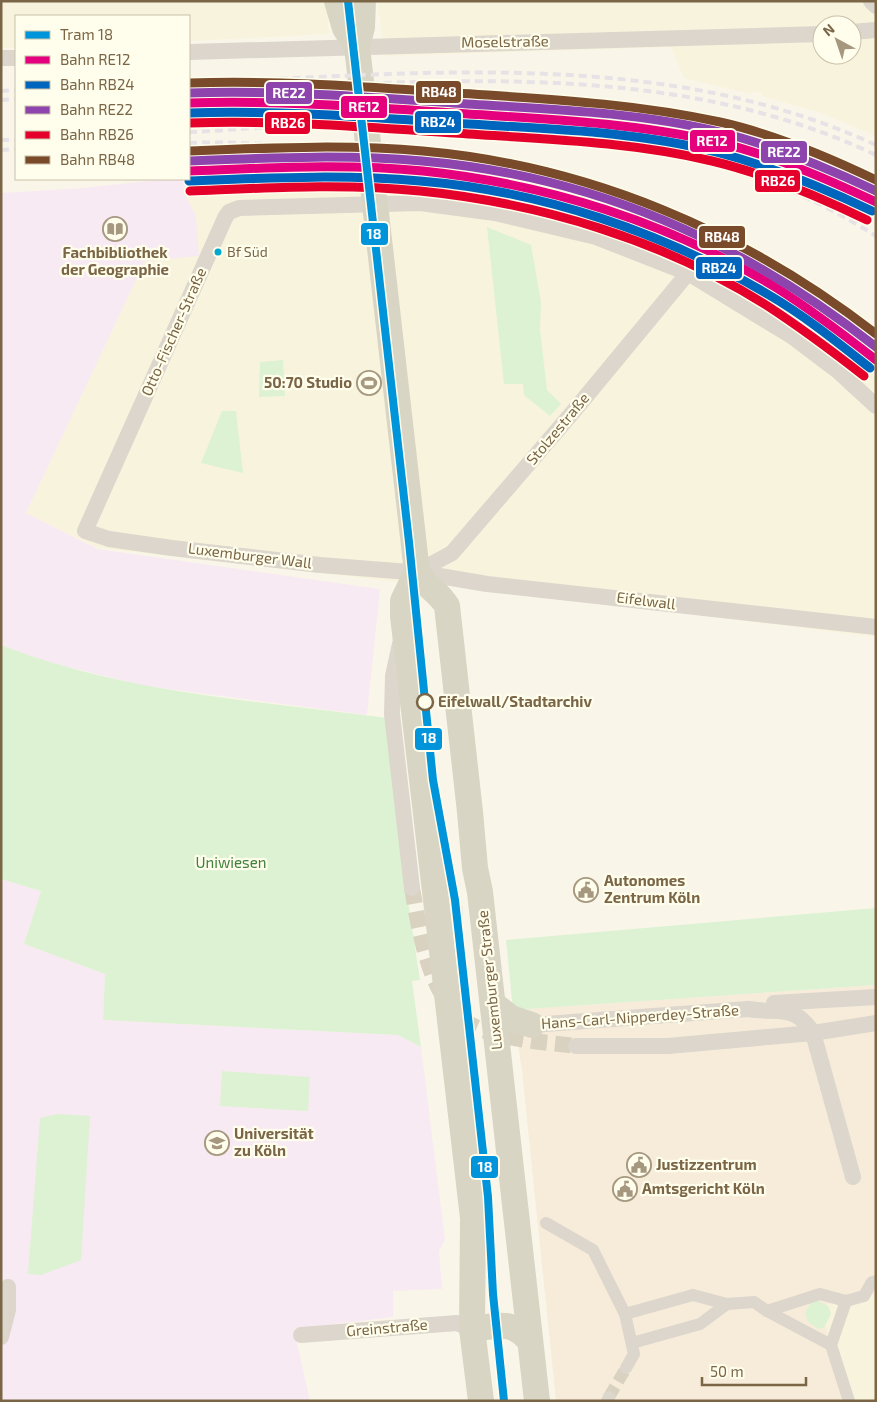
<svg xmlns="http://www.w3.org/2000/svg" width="877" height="1402" font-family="'Exo 2',sans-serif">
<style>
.residential{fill:#f8f3dc;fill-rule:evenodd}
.commercial{fill:#f7ecd9}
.education{fill:#f8eaf3}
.green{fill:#ddf2d2}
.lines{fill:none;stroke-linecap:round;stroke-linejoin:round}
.pedestrian-tunnel{stroke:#d9d2c0;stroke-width:12;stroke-dasharray:12 6;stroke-linecap:butt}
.minor-tunnel{stroke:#d9d2c0;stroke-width:16;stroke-dasharray:16 8;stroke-linecap:butt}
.pedestrian{stroke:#dcd6cc;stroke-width:12}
.minor{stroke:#dcd6cc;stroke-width:16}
.primary{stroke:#d9d5c4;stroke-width:26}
.tram{stroke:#e6e2e5;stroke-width:1}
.rail{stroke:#e6e2e5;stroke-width:4;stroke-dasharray:8 5;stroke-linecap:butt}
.rail-1-casing{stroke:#fffdec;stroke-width:12}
.rail-2-casing{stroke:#fffdec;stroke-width:12}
.rail-3-casing{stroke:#fffdec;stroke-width:12}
.rail-4-casing{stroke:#fffdec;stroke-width:12}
.rail-5-casing{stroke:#fffdec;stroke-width:12}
.rail-1{stroke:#e5007d;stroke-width:9}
.rail-2{stroke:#0065bd;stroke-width:9}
.rail-3{stroke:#8e44ad;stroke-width:9}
.rail-4{stroke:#e4002b;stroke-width:9}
.rail-5{stroke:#7a4b2a;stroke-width:9}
.tram-1-casing{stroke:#fffdec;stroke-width:11}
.tram-1{stroke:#0095da;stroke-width:8}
.bus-dot{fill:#00a9ce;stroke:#fffdec;stroke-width:2}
.stop-dot{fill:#fffdec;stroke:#7a6646;stroke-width:2.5}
.labels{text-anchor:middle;stroke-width:4.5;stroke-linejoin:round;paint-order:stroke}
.bus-label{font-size:14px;fill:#7a6646;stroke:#fffdec;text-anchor:start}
.street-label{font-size:15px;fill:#7a6646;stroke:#fffdec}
.poi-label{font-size:15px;font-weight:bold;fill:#7a6646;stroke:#fffdec;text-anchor:start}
.stop-label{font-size:15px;font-weight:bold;fill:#7a6646;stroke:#fffdec;text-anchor:start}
.park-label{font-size:15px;fill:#3e813c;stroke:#fffdec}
.line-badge{stroke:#fffdec;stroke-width:2}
.badge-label{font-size:14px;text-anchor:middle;font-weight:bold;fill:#fff}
</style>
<rect width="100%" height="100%" fill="#f9f6e9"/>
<g class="residential">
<path d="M 1,1 L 326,1 L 329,34 L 189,41 L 189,16 L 16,16 L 16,48 L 1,48 Z"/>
<path d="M 377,1 L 876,1 L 876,136 L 821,113 L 762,96 L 762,93 L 752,91 L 751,94 L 684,78 L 671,47 L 385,56 ZM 822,25 L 852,25 L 852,55 L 822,55 Z"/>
<path d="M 312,172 L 350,173 L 397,179 L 508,201 L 588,222 L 697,259 L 792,311 L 876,378 L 876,637 L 472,587 L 390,581 L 98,548 L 26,513 L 145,261 L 196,216 L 184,193 L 183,187 L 189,187 L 189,176 Z"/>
<path d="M 876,1294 L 876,1401 L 846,1401 L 820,1306 Z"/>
</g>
<path class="commercial" d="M 876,985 L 876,1294 L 820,1306 L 847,1401 L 556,1401 L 522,1071 L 513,1010 Z"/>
<g class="education">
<path d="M 189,176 L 189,187 L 183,187 L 184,193 L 196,216 L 199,256 L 145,261 L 26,513 L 98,549 L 380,589 L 367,715 L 145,686 L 44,661 L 1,645 L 1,193 L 83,188 L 167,179 L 189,179 Z"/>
<path d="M 1,879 L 41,891 L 24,944 L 105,974 L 103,1020 L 398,1035 L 421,1047 L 445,1240 L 439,1251 L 442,1289 L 393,1291 L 393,1317 L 294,1329 L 310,1401 L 1,1401 Z"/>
</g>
<g class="green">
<path d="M 487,227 L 531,245 L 541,302 L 540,330 L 547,390 L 561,404 L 550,416 L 524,395 L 523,384 L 504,384 Z"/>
<path d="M 283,360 L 285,396 L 259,397 L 260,362 Z"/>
<path d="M 222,411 L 236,411 L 243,473 L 201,463 Z"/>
<path d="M 1,645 C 124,693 257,701 387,718 L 406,889 L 420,980 L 412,981 L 421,1047 L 398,1035 L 103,1020 L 105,974 L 24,944 L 41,891 L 1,879 Z"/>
<path d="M 876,908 L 876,985 L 513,1010 L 506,940 Z"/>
<path d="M 222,1071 L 310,1077 L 308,1111 L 220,1106 Z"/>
<path d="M 57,1114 L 90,1116 L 81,1260 L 41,1275 L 28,1274 L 40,1118 Z"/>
<path d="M 817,1300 L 828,1306 L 831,1314 L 824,1327 L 819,1329 L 808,1322 L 805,1313 L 811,1302 Z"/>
</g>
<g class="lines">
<path class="pedestrian-tunnel" d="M 609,1397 L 626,1368"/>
<path class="minor-tunnel" d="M 412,888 C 420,933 430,1009 478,1028 C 509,1040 543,1042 576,1046"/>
<g class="pedestrian">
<path d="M 546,1223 L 593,1250 L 625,1314 L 634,1354 L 626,1368"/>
<path d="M 846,1301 L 831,1345 L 849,1401"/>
<path d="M 767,1311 L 831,1345"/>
<path d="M 625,1314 L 693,1295 L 727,1304 L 754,1302 L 767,1311 L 820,1294 L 846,1301 L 864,1296 L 872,1282 L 876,1281"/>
<path d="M 632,1343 L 700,1324 L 727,1304"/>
<path d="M 607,1401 L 609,1397"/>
</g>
<g class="minor">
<path d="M 871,1 L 876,6"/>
<path d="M 852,32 L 876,30"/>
<path d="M 189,52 L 822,34"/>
<path d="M 1,58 L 16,58"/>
<path d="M 876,406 L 838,371 L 793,337 L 688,273 L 596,237 L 495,213 L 420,203 L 239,208 L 229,212 L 225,218 L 85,531 L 109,539 L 172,548 L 320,565 L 422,573 L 487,584 L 876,627"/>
<path d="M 417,572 L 452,553 L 573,412 L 688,273"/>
<path d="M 400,644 L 393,676 L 392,714 L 412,888"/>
<path d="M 774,1003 L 876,997"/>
<path d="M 532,1025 L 748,1009 C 778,1014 794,1003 813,1033 L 853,1177"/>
<path d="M 576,1046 L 668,1046 L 813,1033 L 876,1023"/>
<path d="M 301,1335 L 457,1323 L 472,1329"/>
<path d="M 1,1337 L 8,1310 L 8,1287"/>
</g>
<g class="primary">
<path d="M 337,1 L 345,28 L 357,47"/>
<path d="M 363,1 L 362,27 L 357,47 L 417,572 C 425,586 439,592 447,606 L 470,812 L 475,868 L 480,892 L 537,1401"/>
<path d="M 417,572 L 403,601 L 403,616 L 473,1218 L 472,1329 L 481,1401"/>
<path d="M 493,1004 L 511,1018 L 532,1025"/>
<path d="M 472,1329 C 498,1326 511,1319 530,1341"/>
</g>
<path class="tram" d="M 462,906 L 463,974"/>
<g class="rail">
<path d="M 189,83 C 419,74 660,46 876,145"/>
<path d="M 406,90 C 571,100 725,104 876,180"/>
<path d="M 1,91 L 16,90"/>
<path d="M 189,92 C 417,83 663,54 876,155"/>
<path d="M 310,93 C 385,98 461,103 536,109 C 601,114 665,118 727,134 C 779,147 828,167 876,191"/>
<path d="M 1,100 L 16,99"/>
<path d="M 189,132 C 240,130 292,124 343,123 C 394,123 444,126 494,129 C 556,133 618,138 678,152 C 747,169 816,198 876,236"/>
<path d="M 1,140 L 16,140"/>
<path d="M 189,143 C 264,140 332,150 406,160 C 489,171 575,180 654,207 C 735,235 809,283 876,335"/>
<path d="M 1,150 L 16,149"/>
</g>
<defs>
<g id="rail-1">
<path d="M 189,103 C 278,100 365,107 454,113 C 541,119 631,122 717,142 C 772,155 825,178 876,202"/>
<path d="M 189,171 C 267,168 345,163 423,171 C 546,184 669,222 775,287 C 810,309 843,334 876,360"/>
</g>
<g id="rail-2">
<path d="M 189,113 C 278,110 365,117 454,123 C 541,129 631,130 716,152 C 770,166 822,187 872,211"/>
<path d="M 189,181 C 266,178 343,174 420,181 C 542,191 663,232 769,295 C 805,316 837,342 870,368"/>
</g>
<g id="rail-3">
<path d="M 189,93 C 277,90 365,97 453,103 C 542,109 633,111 720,132 C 774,146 826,167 876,191"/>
<path d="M 189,161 C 266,158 345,154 422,161 C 594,176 741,241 876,347"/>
</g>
<g id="rail-4">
<path d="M 190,123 C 278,120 365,127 454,133 C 540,139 628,141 712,161 C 766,174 818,196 867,220"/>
<path d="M 190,191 C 266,188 344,183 420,191 C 540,203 663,240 766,305 C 800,327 832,351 864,376"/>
</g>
<g id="rail-5">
<path d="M 189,83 C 279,80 367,87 457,93 C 545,99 633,103 720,122 C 774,134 826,156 876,180"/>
<path d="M 189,151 C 267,148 345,144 423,151 C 590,166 745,232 876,334"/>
</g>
</defs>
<use href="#rail-1" class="rail-1-casing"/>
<use href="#rail-2" class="rail-2-casing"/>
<use href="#rail-3" class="rail-3-casing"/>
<use href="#rail-4" class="rail-4-casing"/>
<use href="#rail-5" class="rail-5-casing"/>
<use href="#rail-1" class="rail-1"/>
<use href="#rail-2" class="rail-2"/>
<use href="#rail-3" class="rail-3"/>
<use href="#rail-4" class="rail-4"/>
<use href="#rail-5" class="rail-5"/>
<defs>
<path id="tram-1" d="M 348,1 L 409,542 L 433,780 L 455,900 L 488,1197 L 493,1294 L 504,1401"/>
</defs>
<use href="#tram-1" class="tram-1-casing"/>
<use href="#tram-1" class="tram-1"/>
</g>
<defs>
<symbol id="library-ring" viewBox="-11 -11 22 22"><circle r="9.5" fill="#fffdec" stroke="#a6987f" stroke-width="1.5"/><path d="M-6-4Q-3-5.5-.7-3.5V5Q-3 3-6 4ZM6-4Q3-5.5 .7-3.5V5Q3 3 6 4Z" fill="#a6987f"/></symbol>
<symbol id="stadium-ring" viewBox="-11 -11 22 22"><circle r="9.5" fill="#fffdec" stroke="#a6987f" stroke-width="1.5"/><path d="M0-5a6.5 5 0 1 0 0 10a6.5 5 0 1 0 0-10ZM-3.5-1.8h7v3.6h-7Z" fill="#a6987f"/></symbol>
<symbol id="civic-ring" viewBox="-11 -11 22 22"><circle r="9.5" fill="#fffdec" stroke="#a6987f" stroke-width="1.5"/><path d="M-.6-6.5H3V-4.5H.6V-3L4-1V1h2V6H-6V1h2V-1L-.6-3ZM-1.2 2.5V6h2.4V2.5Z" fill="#a6987f"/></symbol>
<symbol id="university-ring" viewBox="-11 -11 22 22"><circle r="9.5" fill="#fffdec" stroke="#a6987f" stroke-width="1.5"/><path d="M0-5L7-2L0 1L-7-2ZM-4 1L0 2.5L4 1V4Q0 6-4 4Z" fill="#a6987f"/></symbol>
</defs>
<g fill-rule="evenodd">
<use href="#library-ring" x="101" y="215" width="28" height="28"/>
<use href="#stadium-ring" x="355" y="369" width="28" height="28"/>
<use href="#civic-ring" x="572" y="876" width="28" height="28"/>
<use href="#university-ring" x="203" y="1129" width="28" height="28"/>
<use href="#civic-ring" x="625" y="1151" width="28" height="28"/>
<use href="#civic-ring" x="611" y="1175" width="28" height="28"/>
</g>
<circle class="bus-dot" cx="218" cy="252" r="4.5"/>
<circle class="stop-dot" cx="425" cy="702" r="8"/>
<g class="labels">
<g class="bus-label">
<text x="227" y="257">Bf Süd</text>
</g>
<g class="street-label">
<text transform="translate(505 42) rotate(-1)" y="5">Moselstraße</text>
<text transform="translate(174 332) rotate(-66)" y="5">Otto-Fischer-Straße</text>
<text transform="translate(558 429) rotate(-50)" y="5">Stolzestraße</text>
<text transform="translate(250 556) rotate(7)" y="5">Luxemburger Wall</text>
<text transform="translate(646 601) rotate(7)" y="5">Eifelwall</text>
<text transform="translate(490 980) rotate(-96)" y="5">Luxemburger Straße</text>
<text transform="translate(640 1017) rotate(-4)" y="5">Hans-Carl-Nipperdey-Straße</text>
<text transform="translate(387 1328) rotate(-5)" y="5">Greinstraße</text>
</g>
<g class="poi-label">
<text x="115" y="258" text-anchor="middle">Fachbibliothek<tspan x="115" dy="17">der Geographie</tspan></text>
<text x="352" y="388" text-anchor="end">50:70 Studio</text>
<text x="604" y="886">Autonomes<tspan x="604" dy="17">Zentrum Köln</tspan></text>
<text x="234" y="1139">Universität<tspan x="234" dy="17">zu Köln</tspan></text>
<text x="656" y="1170">Justizzentrum</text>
<text x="642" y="1194">Amtsgericht Köln</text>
</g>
<g class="stop-label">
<text x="438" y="707">Eifelwall/Stadtarchiv</text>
</g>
<g class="park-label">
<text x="231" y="868">Uniwiesen</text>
</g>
</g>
<g class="line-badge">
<rect x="415" y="80" width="47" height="24" rx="5" fill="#7a4b2a"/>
<rect x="265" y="81" width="48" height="24" rx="5" fill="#8e44ad"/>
<rect x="340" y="95" width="48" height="24" rx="5" fill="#e5007d"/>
<rect x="414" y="110" width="48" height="24" rx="5" fill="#0065bd"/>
<rect x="264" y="111" width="47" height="24" rx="5" fill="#e4002b"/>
<rect x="689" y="129" width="47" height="24" rx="5" fill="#e5007d"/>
<rect x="760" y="140" width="48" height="24" rx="5" fill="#8e44ad"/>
<rect x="754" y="169" width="47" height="24" rx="5" fill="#e4002b"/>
<rect x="360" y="222" width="29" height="24" rx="5" fill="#0095da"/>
<rect x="698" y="225" width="48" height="24" rx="5" fill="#7a4b2a"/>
<rect x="695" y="256" width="48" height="24" rx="5" fill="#0065bd"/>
<rect x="414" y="727" width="29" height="24" rx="5" fill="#0095da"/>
<rect x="470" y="1155" width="29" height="24" rx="5" fill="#0095da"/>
</g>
<g class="badge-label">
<text x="439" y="97">RB48</text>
<text x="289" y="98">RE22</text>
<text x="364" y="112">RE12</text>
<text x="438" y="127">RB24</text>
<text x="288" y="128">RB26</text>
<text x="712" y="146">RE12</text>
<text x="784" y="157">RE22</text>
<text x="778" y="186">RB26</text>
<text x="374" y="239">18</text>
<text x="722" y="242">RB48</text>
<text x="719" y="273">RB24</text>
<text x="429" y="743">18</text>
<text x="485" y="1172">18</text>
</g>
<rect width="877" height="1402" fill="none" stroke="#7a6646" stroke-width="5"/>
<rect x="15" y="15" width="175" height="165" fill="#fffdec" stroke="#cac1aa"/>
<rect x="25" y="31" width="25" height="8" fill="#0095da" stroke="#cac1aa"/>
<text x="60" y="40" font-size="15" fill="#7a6646">Tram 18</text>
<rect x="25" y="56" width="25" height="8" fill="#e5007d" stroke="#cac1aa"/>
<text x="60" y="65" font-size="15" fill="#7a6646">Bahn RE12</text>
<rect x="25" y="81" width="25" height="8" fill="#0065bd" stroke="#cac1aa"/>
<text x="60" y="90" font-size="15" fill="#7a6646">Bahn RB24</text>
<rect x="25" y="106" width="25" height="8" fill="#8e44ad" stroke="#cac1aa"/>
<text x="60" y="115" font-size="15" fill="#7a6646">Bahn RE22</text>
<rect x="25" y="131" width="25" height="8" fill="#e4002b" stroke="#cac1aa"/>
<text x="60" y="140" font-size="15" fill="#7a6646">Bahn RB26</text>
<rect x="25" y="156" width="25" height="8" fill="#7a4b2a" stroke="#cac1aa"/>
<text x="60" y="165" font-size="15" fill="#7a6646">Bahn RB48</text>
<g transform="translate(837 40) rotate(320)"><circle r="24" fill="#fffdec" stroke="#cac1aa"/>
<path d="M0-4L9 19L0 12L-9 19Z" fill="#a6987f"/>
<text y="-8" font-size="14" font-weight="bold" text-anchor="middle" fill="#7a6646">N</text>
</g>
<path d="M702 1377v8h104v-8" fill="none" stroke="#7a6646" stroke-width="2.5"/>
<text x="710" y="1377" font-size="15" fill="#7a6646" stroke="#fffdec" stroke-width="4" paint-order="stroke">50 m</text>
</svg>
